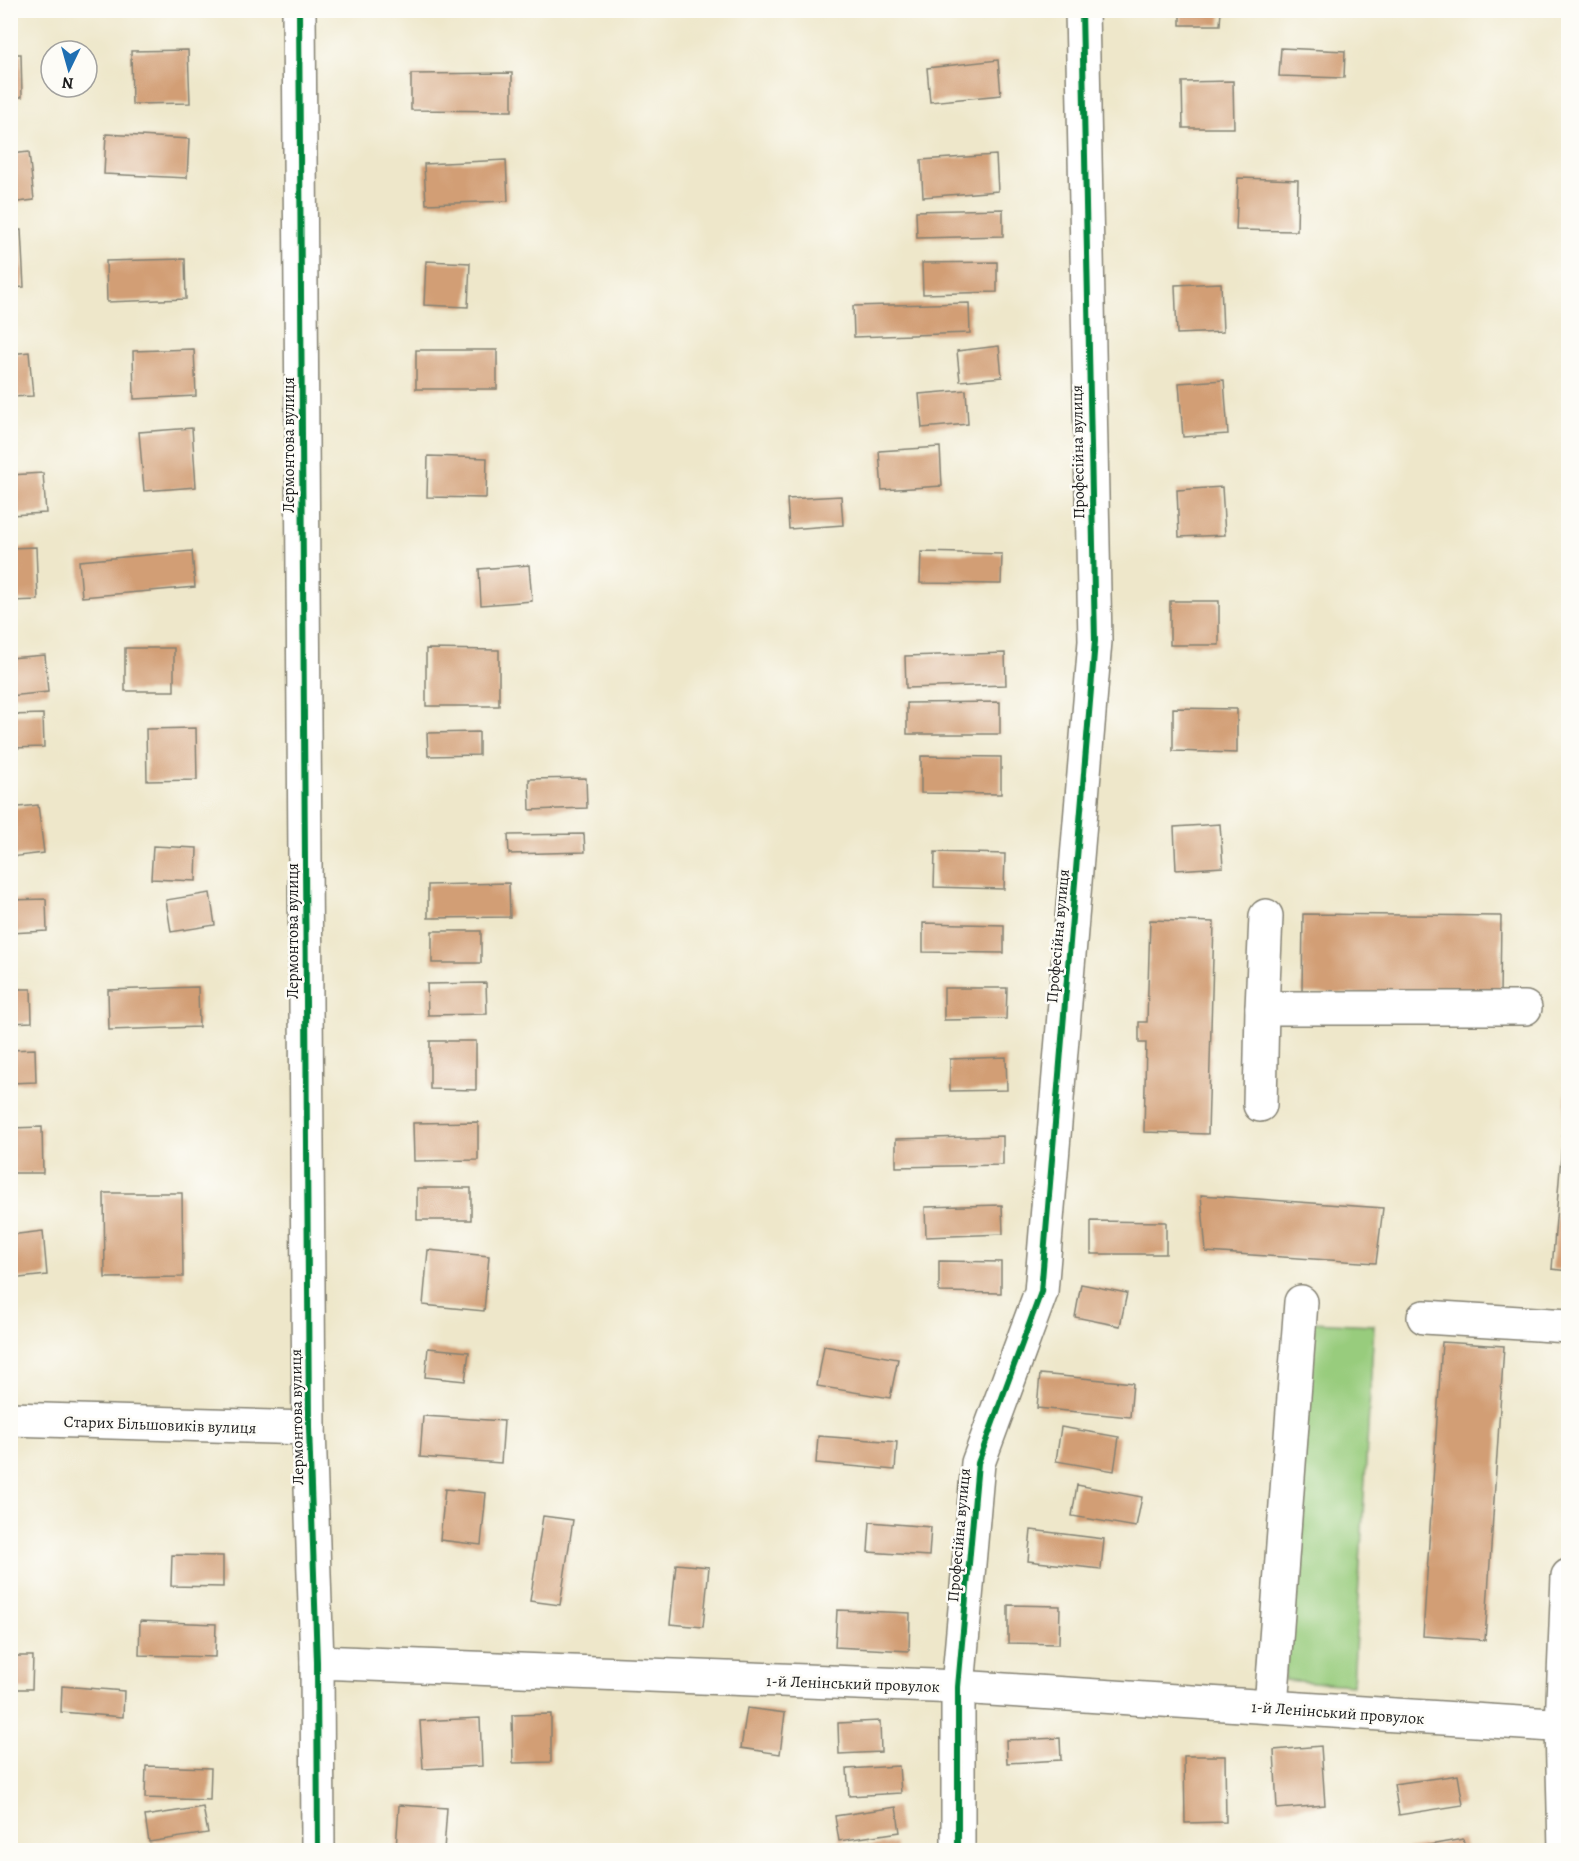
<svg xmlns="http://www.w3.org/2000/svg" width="1579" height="1861" font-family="Alegreya,serif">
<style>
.green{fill:#98cc7d;stroke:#5a744c;stroke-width:1.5}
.building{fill:#d29e74}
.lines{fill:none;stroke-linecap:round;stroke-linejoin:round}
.minor-casing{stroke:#858273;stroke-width:36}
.minor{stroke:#fff;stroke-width:33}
.cycleway-casing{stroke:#fdfcf7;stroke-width:10}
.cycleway{stroke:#00873e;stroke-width:6}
.labels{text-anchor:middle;stroke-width:5;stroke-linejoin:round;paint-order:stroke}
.street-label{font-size:16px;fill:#1c1c1c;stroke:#fdfcf7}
</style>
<rect width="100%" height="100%" fill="#fdfcf7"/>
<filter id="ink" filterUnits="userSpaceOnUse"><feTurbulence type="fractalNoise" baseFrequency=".0167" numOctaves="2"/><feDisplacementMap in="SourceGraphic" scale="12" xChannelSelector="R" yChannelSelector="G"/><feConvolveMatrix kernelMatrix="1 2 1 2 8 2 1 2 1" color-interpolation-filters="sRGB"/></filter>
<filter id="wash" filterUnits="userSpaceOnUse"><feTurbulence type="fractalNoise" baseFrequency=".008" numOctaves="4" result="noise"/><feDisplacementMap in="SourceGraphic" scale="24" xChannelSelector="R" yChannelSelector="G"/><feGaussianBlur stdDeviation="1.35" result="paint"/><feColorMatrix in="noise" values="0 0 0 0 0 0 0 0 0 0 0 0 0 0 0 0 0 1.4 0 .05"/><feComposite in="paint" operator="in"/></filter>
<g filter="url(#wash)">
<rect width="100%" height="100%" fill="#eee7ca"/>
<path class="green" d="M 1310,1322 L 1374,1325 L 1353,1685 L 1284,1680 Z"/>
<g id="blocks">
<g class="building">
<path d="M 1180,10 L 1221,10 L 1220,25 L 1180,25 Z"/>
<path d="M 1281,48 L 1345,51 L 1344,78 L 1279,76 Z"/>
<path d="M 188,50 L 190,103 L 132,104 L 131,51 Z"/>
<path d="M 10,54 L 21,54 L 22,97 L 10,97 Z"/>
<path d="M 998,60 L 1001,95 L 930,102 L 927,68 Z"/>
<path d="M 512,73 L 512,111 L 411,110 L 411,74 Z"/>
<path d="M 1233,81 L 1234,128 L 1183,128 L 1182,82 Z"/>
<path d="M 106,134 L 189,139 L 187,178 L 104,174 Z"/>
<path d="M 29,152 L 34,200 L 10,203 L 10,154 Z"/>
<path d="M 996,155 L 998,191 L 923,197 L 921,160 Z"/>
<path d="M 506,160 L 508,201 L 426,204 L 424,164 Z"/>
<path d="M 1238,178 L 1298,180 L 1297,231 L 1236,230 Z"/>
<path d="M 1003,209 L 1003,236 L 917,238 L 916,211 Z"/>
<path d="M 10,230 L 21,230 L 24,287 L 10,288 Z"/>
<path d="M 185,259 L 186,299 L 107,302 L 106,261 Z"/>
<path d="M 426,261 L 470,263 L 468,307 L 424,305 Z"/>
<path d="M 997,262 L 997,292 L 923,294 L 922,263 Z"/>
<path d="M 1221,283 L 1223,332 L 1177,334 L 1175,285 Z"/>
<path d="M 969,303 L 970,333 L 854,337 L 853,306 Z"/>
<path d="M 999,346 L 1002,377 L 960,381 L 957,351 Z"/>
<path d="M 194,349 L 196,396 L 134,399 L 133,351 Z"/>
<rect x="416" y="350" width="81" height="39"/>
<path d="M 29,352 L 33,396 L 10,397 L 10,354 Z"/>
<path d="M 1224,380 L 1228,434 L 1183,437 L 1179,383 Z"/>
<path d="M 966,390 L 968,424 L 922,428 L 919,394 Z"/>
<path d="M 192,428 L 196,487 L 144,491 L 139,432 Z"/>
<path d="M 940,447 L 942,486 L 882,490 L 879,451 Z"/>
<path d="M 428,456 L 487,458 L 486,498 L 427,497 Z"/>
<path d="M 43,473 L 46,513 L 10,515 L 10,475 Z"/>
<path d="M 1222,487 L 1225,535 L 1179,537 L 1177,490 Z"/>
<path d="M 841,496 L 843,525 L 789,529 L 787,499 Z"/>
<path d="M 36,547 L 38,600 L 10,601 L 10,548 Z"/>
<path d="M 192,551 L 195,587 L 82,597 L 79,561 Z"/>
<path d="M 921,552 L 1002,554 L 1001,584 L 920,583 Z"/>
<path d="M 529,565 L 532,601 L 481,605 L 479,569 Z"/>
<rect x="1170" y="601" width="49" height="44"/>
<rect x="125" y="648" width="49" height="43"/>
<path d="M 426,649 L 499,650 L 499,706 L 426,706 Z"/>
<path d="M 1005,653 L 1006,685 L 906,688 L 905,656 Z"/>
<path d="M 45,655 L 48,692 L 10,696 L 10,658 Z"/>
<path d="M 1000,702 L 1000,734 L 907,734 L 907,703 Z"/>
<path d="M 1173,708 L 1237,709 L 1237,753 L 1173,751 Z"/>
<path d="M 43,714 L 44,747 L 10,748 L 10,715 Z"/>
<path d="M 196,728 L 197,780 L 147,781 L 146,729 Z"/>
<path d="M 479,732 L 479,755 L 428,756 L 427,733 Z"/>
<path d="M 921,756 L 1001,757 L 1001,794 L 921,793 Z"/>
<path d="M 586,778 L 587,808 L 530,810 L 529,779 Z"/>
<path d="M 38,805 L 44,853 L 10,857 L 10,808 Z"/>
<path d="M 1220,824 L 1223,867 L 1176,870 L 1174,827 Z"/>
<path d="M 584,834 L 585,852 L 509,854 L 508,835 Z"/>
<path d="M 153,846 L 197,848 L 196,881 L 151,879 Z"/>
<path d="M 935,852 L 1005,854 L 1004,889 L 934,887 Z"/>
<path d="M 509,883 L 510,917 L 428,918 L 428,885 Z"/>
<path d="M 210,893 L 215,925 L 171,932 L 166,900 Z"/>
<path d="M 46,899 L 47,931 L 10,933 L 10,900 Z"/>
<path d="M 1303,914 L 1501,916 L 1500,997 L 1302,993 Z"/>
<path d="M 1150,920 L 1214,922 L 1208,1134 L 1144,1132 L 1146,1043 L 1139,1043 L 1139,1022 L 1147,1022 Z"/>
<path d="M 923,923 L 1004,925 L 1004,953 L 923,952 Z"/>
<rect x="432" y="931" width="49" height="32"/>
<path d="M 486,983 L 487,1014 L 428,1015 L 427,984 Z"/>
<path d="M 198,987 L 199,1027 L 109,1030 L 108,990 Z"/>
<path d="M 944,988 L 1007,988 L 1006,1019 L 944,1020 Z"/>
<path d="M 10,989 L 31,989 L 32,1022 L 10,1023 Z"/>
<path d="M 430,1041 L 476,1041 L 476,1090 L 430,1089 Z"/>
<path d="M 35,1049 L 36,1082 L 10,1083 L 10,1050 Z"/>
<path d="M 1006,1057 L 1007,1090 L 950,1091 L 950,1059 Z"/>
<path d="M 1567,1080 L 1568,1080 L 1568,1271 L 1552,1269 Z"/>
<path d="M 478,1122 L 478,1160 L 414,1161 L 413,1123 Z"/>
<path d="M 42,1127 L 43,1173 L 10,1173 L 10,1128 Z"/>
<path d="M 1003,1136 L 1003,1165 L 896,1167 L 896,1139 Z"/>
<rect x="417" y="1188" width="54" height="32"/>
<path d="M 104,1193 L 182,1193 L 183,1277 L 105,1278 Z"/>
<path d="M 1201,1195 L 1383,1208 L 1376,1263 L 1206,1252 Z"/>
<path d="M 1002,1205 L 1003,1234 L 926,1237 L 925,1207 Z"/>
<path d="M 1091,1221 L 1166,1222 L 1166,1254 L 1091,1254 Z"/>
<path d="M 43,1231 L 47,1275 L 10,1279 L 10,1235 Z"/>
<path d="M 428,1250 L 489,1256 L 484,1311 L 423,1305 Z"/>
<path d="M 939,1261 L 1001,1262 L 1001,1293 L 939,1292 Z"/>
<path d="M 1081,1284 L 1127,1293 L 1120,1326 L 1075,1317 Z"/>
<path d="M 1442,1342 L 1504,1346 L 1485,1640 L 1423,1636 Z"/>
<path d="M 824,1346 L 898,1359 L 890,1398 L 817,1386 Z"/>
<path d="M 428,1348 L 469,1352 L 465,1381 L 425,1377 Z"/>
<path d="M 1040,1374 L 1133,1383 L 1130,1417 L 1037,1408 Z"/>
<path d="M 423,1416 L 504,1421 L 501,1463 L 420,1457 Z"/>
<path d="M 1061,1427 L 1119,1437 L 1114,1471 L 1056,1461 Z"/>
<path d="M 818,1436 L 897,1442 L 895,1470 L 816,1463 Z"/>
<path d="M 1077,1485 L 1142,1497 L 1136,1527 L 1072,1516 Z"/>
<path d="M 445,1489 L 486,1493 L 481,1545 L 440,1540 Z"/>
<path d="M 543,1516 L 573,1520 L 560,1605 L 530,1601 Z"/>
<path d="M 870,1522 L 931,1527 L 929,1556 L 868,1552 Z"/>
<path d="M 1031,1530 L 1104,1539 L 1101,1569 L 1028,1561 Z"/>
<path d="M 172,1555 L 223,1556 L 223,1587 L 171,1586 Z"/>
<path d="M 676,1564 L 709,1567 L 703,1627 L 670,1624 Z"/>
<path d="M 1008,1605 L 1060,1606 L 1059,1644 L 1008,1643 Z"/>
<path d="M 837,1610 L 910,1613 L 909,1651 L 835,1647 Z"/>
<path d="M 140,1621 L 216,1624 L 215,1657 L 139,1655 Z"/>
<path d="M 10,1656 L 33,1656 L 32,1689 L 10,1689 Z"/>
<path d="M 62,1686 L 124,1691 L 123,1717 L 61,1712 Z"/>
<path d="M 747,1708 L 785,1713 L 780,1754 L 741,1748 Z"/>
<path d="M 551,1714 L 551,1762 L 513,1763 L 512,1715 Z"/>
<path d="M 480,1718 L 482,1766 L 423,1769 L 420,1721 Z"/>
<path d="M 880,1721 L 881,1752 L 839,1754 L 838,1723 Z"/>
<path d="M 1060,1738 L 1061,1760 L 1007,1763 L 1006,1740 Z"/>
<path d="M 1321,1746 L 1325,1805 L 1277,1809 L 1274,1750 Z"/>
<path d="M 1184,1756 L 1225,1756 L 1226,1822 L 1185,1823 Z"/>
<path d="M 146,1766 L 211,1768 L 210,1800 L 145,1798 Z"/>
<path d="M 899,1766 L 901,1793 L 849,1796 L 847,1769 Z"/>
<path d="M 1458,1775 L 1463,1805 L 1399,1815 L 1394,1784 Z"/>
<path d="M 399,1805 L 447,1808 L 444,1850 L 396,1849 Z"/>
<path d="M 203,1807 L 208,1833 L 149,1842 L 145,1816 Z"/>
<path d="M 896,1807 L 900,1832 L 839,1841 L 835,1816 Z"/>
<path d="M 1463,1839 L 1466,1850 L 1407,1850 L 1407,1849 Z"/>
<path d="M 895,1843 L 896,1850 L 843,1850 L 843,1849 Z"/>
</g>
</g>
</g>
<g filter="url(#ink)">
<use href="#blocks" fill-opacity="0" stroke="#858273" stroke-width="1.5"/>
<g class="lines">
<defs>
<g id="minor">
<path d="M 299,10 L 309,1428 L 317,1662 L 318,1850"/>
<path d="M 1262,1008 L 1266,916"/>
<path d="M 1260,1105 L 1262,1008 L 1525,1008"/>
<path d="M 1424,1317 L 1568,1326"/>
<path d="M 10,1419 L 309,1428"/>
<path d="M 317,1662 L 958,1687 L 1568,1726"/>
<path d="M 1271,1707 L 1301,1302"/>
<path d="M 958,1850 L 958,1687 L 978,1463 L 1041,1292 L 1095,641 L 1082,10"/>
<path d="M 1565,1850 L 1562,1726 L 1568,1576"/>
</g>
</defs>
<use href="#minor" class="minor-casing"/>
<use href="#minor" class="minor"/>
<defs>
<g id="cycleway">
<path d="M 299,10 L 309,1428 L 317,1662 L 318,1850"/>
<path d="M 958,1850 L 958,1687 L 978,1463 L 1041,1292 L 1095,641 L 1082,10"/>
</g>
</defs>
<use href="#cycleway" class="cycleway-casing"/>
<use href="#cycleway" class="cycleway"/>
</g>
</g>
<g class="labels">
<g class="street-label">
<text transform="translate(288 445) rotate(-90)" y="6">Лермонтова вулиця</text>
<text transform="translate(1077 452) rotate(-91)" y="6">Професійна вулиця</text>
<text transform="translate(292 931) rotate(-90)" y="6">Лермонтова вулиця</text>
<text transform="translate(1057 936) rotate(-85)" y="6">Професійна вулиця</text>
<text transform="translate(296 1417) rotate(-91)" y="6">Лермонтова вулиця</text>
<text transform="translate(160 1424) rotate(2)" y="6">Старих Більшовиків вулиця</text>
<text transform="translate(958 1535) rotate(-85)" y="6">Професійна вулиця</text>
<text transform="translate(853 1683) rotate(2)" y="6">1-й Ленінський провулок</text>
<text transform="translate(1338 1712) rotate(4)" y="6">1-й Ленінський провулок</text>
</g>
</g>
<rect width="1579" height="1861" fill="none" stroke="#fdfcf7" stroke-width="36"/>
<g transform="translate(69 69) rotate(185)"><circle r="28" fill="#fdfcf7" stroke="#a3a29f" stroke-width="1.5"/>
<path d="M0-4.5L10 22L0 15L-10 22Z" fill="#1f6fb2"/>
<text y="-9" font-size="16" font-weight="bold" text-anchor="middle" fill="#1c1c1c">N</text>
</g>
</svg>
